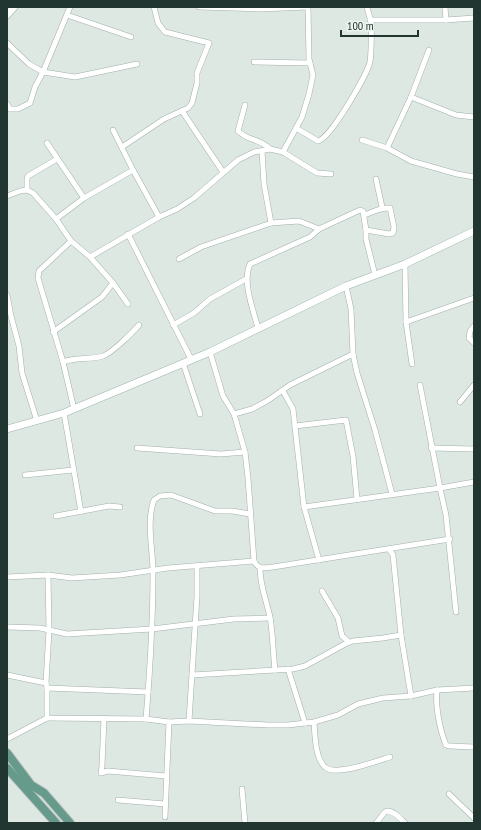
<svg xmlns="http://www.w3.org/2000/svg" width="481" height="830" font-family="'PT Sans Narrow',sans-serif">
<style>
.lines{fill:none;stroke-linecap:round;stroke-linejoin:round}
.street-casing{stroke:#a2afaa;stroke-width:6}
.secondary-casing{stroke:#9eb3ab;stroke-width:8}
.primary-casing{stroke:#bcc3c1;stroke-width:10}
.street{stroke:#fff;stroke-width:5}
.secondary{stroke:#fff;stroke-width:7}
.primary{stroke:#669a8b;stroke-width:8}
</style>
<rect width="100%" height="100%" fill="#dee8e3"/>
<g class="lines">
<defs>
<g id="street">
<path d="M 199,7 L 260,9 L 308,7"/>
<path d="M 445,7 L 446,20"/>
<path d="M 67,15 L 131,37"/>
<path d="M 370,20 L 446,20 L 474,18"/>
<path d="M 7,43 L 29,64 L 43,72 L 75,77 L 137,64"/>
<path d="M 254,62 L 310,63"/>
<path d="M 411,97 L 456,115 L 474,117"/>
<path d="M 7,104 L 10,109 L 18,109 L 30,103 L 35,87 L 43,72 L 70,7"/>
<path d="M 245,105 L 238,131 C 248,141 261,139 270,149"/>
<path d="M 182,111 L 223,172"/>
<path d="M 296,128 L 318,141 C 330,139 367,75 370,62 C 371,55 372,29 371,22 C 370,17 368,12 367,7"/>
<path d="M 113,130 L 133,170 L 159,217"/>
<path d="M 362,140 L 387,148 L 411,161 L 457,174 L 474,177"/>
<path d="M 47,143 L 84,198"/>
<path d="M 122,147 L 164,119 L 188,108 L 192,103 L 197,83 L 197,73 L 209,43 L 165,32 L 158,23 L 154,7"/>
<path d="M 387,148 L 411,97 L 429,50"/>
<path d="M 262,151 L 264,184 L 271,223"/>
<path d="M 283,152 L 302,117 L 309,94 L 313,75 L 309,59 L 308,7"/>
<path d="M 376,179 L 382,207"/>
<path d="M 27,190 L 27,179 L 28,176 L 57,159"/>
<path d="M 7,196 L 20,191 L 27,190 L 33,193 L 56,219 L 71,241 L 90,257 L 113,283 L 102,297 L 53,332"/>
<path d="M 56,219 L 84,198 L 133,170"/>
<path d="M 366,230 L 366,239 L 375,275"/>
<path d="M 128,234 L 191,359"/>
<path d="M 71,241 L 39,271 L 38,278 L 63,362 L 74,409"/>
<path d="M 90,257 L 159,217 L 177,209 L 194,198 L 238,160 L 254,152 L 270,149 L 283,152 L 317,173 L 331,174"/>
<path d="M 179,259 L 201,247 L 271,223 L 299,221 L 319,229"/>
<path d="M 405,264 L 406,322 L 412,364"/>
<path d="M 113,283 L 128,304"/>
<path d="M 346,286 L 351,309 L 353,354 L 357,373 L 375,430 L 392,494"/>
<path d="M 7,295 L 11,316 L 19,346 L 22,373 L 37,421"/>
<path d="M 406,322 L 474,298"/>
<path d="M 173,325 L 194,313 L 210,299 L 246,279"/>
<path d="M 474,326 L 470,331 L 469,338 L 474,343"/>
<path d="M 258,328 C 253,309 242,282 250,264 L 310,237 L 319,229 L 360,210 L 363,211 L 366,230 L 389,234 L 393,233 L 394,227 L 390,208 C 380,207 374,212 364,215"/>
<path d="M 63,362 C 76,357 90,360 103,356 C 112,353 133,332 139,325"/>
<path d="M 183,363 L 200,414"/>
<path d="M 420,385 L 440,488 L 446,515 L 456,612"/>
<path d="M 283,391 L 293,409 L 304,507 L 319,560"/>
<path d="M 460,402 L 474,385"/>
<path d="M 64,413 L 81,512"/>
<path d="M 234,414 L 252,409 L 267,401 L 290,385 L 353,354"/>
<path d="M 295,426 L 346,420 L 353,456 L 357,499"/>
<path d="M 137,448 L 221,454 L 245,452"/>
<path d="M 431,448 L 474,449"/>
<path d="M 25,475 L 73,470"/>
<path d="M 304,507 L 440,488 L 474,482"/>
<path d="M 56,516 L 109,506 L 120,507"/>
<path d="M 389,549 L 393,555 L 401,635 L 411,696"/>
<path d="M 254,561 C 258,570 265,568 273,567 L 450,539"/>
<path d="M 260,568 C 260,586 266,599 270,617 C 273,634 273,653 275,670"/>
<path d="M 48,575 L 49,630 L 46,683 L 47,688 L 47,718 L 146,719 L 169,722 L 189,721 L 268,725 L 288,725 L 314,722 L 338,715 L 358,704 L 383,698 L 411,696 L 437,690 L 474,688"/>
<path d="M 7,577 L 48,575 L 72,578 L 120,575 L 168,568 L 254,561 L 248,478 L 245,452 L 234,414 L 223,396 L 210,352"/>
<path d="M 322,591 L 338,618 L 342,636 L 349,642"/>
<path d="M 7,627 L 40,628 L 67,634 L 152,629 L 234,619 L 270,618"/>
<path d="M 288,669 L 305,723"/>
<path d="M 7,675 L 46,683"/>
<path d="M 192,675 L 293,669 L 305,666 L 345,644 L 353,641 L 383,638 L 401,635"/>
<path d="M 47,688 L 148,692"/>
<path d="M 437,690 C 435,706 440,730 446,745 L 449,746 L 474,747"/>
<path d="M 104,718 L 102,766 L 101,773 L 108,771 L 166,776"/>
<path d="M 146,719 C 150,670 153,621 153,572 C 153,550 146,521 154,500 L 160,496 L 171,495 L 215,511 L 232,511 L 250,514"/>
<path d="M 189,721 L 197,596 L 197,566"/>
<path d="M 314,722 C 315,735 315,758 325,767 C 335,777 377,761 390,757"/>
<path d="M 7,739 L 47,718"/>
<path d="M 242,789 L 245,823"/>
<path d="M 449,794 L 474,818"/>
<path d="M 118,800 L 165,804"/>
<path d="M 165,817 L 169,722"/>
<path d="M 376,823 C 379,820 382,815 385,812 C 391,808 401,819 405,823"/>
</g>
<g id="secondary">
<path d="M 7,15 L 14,7"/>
<path d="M 7,429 L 64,413 L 210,352 L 346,286 L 405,264 L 474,231"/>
</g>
<g id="primary">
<path d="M 7,753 L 31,785 L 44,793 L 70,823"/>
<path d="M 7,768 L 56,823"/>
</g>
</defs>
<use href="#street" class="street-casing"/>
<use href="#secondary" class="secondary-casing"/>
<use href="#primary" class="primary-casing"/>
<use href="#street" class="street"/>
<use href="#secondary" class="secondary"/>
<use href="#primary" class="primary"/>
</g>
<rect width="481" height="830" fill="none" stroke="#213630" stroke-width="16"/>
<path d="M341 30v6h77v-6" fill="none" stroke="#213630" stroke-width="2"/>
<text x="347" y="30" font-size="12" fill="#213630" stroke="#eef5f1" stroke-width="3" paint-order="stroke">100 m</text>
</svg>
